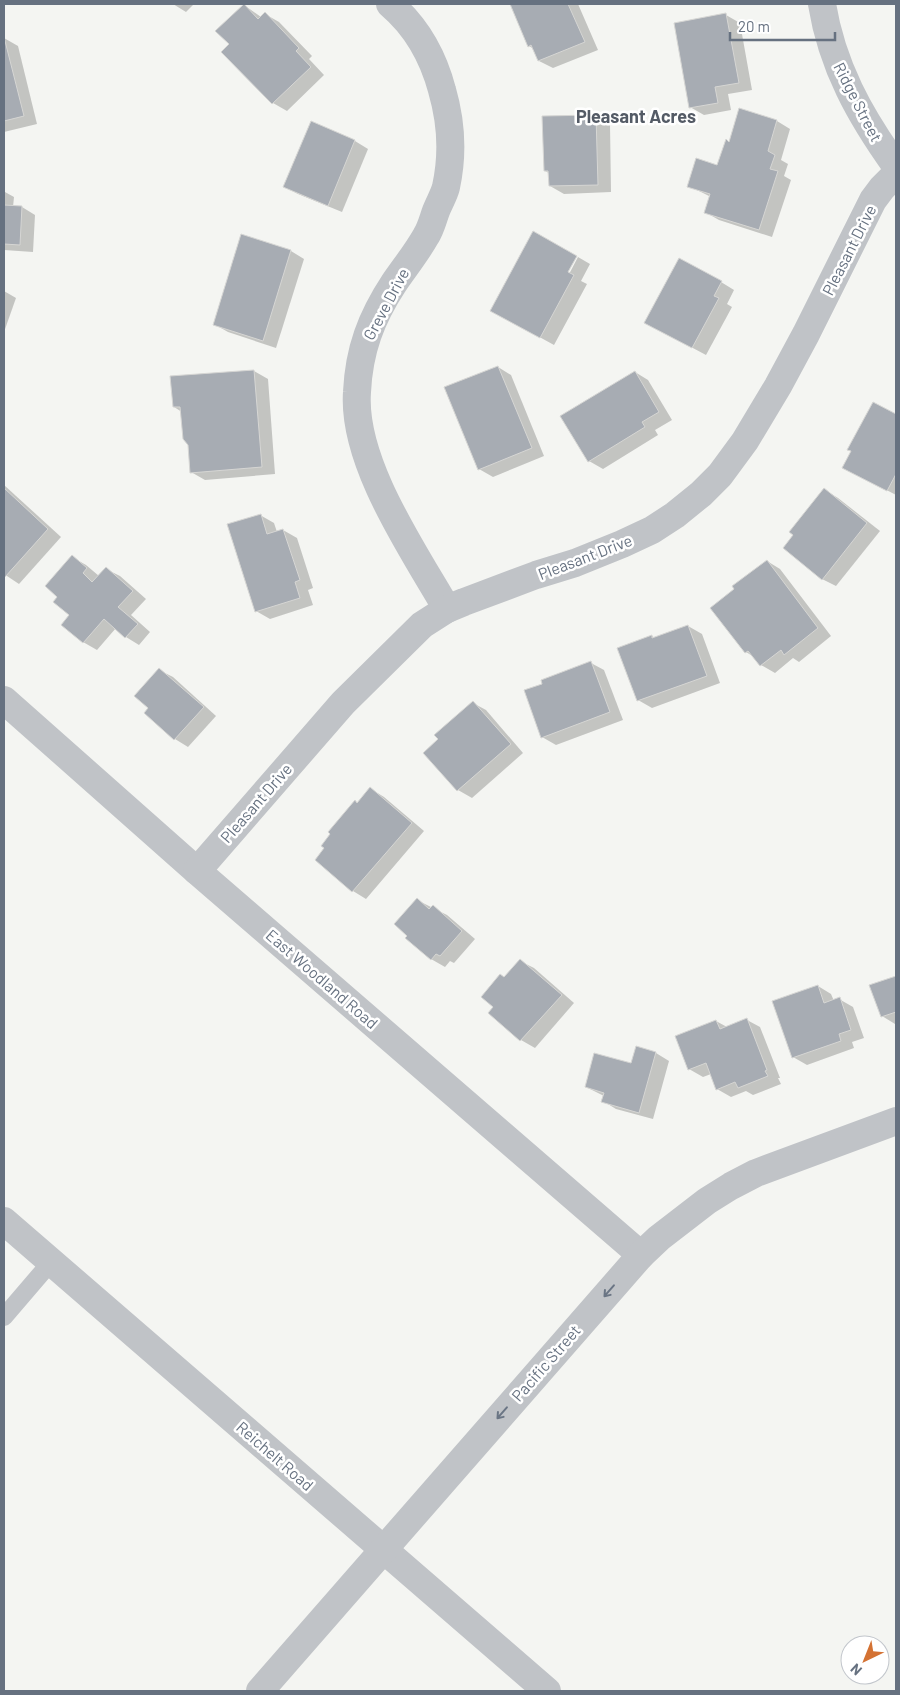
<svg xmlns="http://www.w3.org/2000/svg" width="900" height="1695" font-family="Barlow,sans-serif">
<style>
.shadow{fill:#0003}
.building{fill:#a7acb3;stroke:#d6d6d4}
.lines{fill:none;stroke-linecap:round;stroke-linejoin:round}
.lane{stroke:#c0c3c7;stroke-width:18}
.street{stroke:#c0c3c7;stroke-width:28}
.oneway{stroke:#6a7584}
.labels{text-anchor:middle;stroke-width:5;stroke-linejoin:round;paint-order:stroke}
.street-label{font-size:16px;fill:#667180;stroke:#fff}
.neighbourhood-label{font-size:18px;font-weight:bold;fill:#545b66;stroke:#fff}
</style>
<rect width="100%" height="100%" fill="#f4f5f2"/>
<g class="shadow">
<path d="M 173,4 L 194,4 L 186,12 Z"/>
<path d="M 511,4 L 578,4 L 598,50 L 553,68 L 539,61 L 534,49 L 529,46 Z"/>
<path d="M 244,5 L 261,17 L 265,14 L 279,22 L 312,56 L 309,59 L 324,75 L 287,111 L 273,103 L 223,52 L 231,44 Z"/>
<path d="M 726,15 L 740,23 L 752,90 L 728,94 L 731,110 L 704,115 L 690,107 Z"/>
<path d="M 4,38 L 18,46 L 37,124 L 4,132 Z"/>
<path d="M 596,116 L 610,124 L 611,192 L 564,194 L 550,186 L 549,173 L 545,171 Z"/>
<path d="M 777,121 L 790,129 L 781,160 L 788,164 L 784,176 L 791,180 L 772,237 L 719,220 L 705,212 L 711,197 L 689,186 L 718,167 L 730,143 Z"/>
<path d="M 311,123 L 355,141 L 368,149 L 342,212 L 298,194 L 285,187 Z"/>
<path d="M 4,181 L 5,182 L 5,192 L 14,197 L 13,207 L 22,207 L 35,215 L 33,252 L 4,250 Z"/>
<path d="M 291,251 L 304,259 L 276,348 L 228,332 L 214,324 Z"/>
<path d="M 578,257 L 590,264 L 581,281 L 587,284 L 554,345 L 505,318 L 564,277 L 567,278 Z"/>
<path d="M 721,282 L 734,290 L 727,304 L 732,307 L 706,355 L 659,330 Z"/>
<path d="M 4,291 L 16,298 L 4,332 Z"/>
<path d="M 498,367 L 511,375 L 544,456 L 493,477 L 479,469 Z"/>
<path d="M 254,371 L 268,379 L 275,474 L 205,480 L 191,472 L 189,445 L 182,412 L 174,407 Z"/>
<path d="M 635,372 L 648,380 L 672,420 L 655,430 L 658,435 L 603,469 L 589,461 Z"/>
<path d="M 873,404 L 896,416 L 896,495 L 858,475 L 852,451 Z"/>
<path d="M 4,485 L 61,537 L 19,584 L 4,574 Z"/>
<path d="M 825,490 L 838,498 L 880,531 L 836,586 L 822,579 Z"/>
<path d="M 260,515 L 274,523 L 277,532 L 283,530 L 297,538 L 313,588 L 308,590 L 313,605 L 270,619 L 256,611 Z"/>
<path d="M 72,557 L 86,565 L 99,576 L 106,569 L 120,576 L 146,599 L 131,615 L 150,632 L 139,645 L 126,637 L 116,628 L 97,650 L 83,642 L 71,615 Z"/>
<path d="M 767,561 L 780,569 L 831,636 L 799,662 L 793,658 L 775,673 L 761,665 L 754,657 L 746,652 L 736,590 Z"/>
<path d="M 688,626 L 702,634 L 720,683 L 652,708 L 638,700 L 652,636 L 655,638 Z"/>
<path d="M 591,663 L 604,670 L 623,720 L 556,745 L 542,737 L 544,684 Z"/>
<path d="M 159,670 L 173,677 L 216,716 L 188,747 L 175,739 L 150,708 Z"/>
<path d="M 473,703 L 486,710 L 523,753 L 472,798 L 458,790 L 425,753 Z"/>
<path d="M 371,789 L 384,797 L 424,831 L 366,899 L 353,891 L 326,848 L 355,802 L 358,804 Z"/>
<path d="M 417,900 L 447,915 L 475,939 L 454,963 L 450,961 L 445,967 L 431,959 Z"/>
<path d="M 520,961 L 534,968 L 574,1003 L 535,1048 L 521,1040 L 495,1007 L 505,978 Z"/>
<path d="M 896,977 L 896,1024 L 895,1024 L 882,1016 L 871,986 Z"/>
<path d="M 818,986 L 831,994 L 834,1001 L 839,999 L 853,1007 L 864,1038 L 852,1042 L 854,1048 L 807,1065 L 793,1057 Z"/>
<path d="M 747,1020 L 760,1027 L 780,1078 L 778,1078 L 781,1084 L 753,1095 L 746,1091 L 731,1097 L 717,1089 L 711,1074 L 703,1077 L 689,1069 L 716,1021 L 727,1027 Z"/>
<path d="M 656,1053 L 669,1061 L 653,1119 L 616,1109 L 603,1101 L 604,1096 L 586,1087 Z"/>
</g>
<g class="building">
<path d="M 244,4 L 258,19 L 265,12 L 299,48 L 296,51 L 311,67 L 272,104 L 221,52 L 229,44 L 215,31 Z"/>
<path d="M 510,4 L 568,4 L 585,42 L 538,61 L 531,45 L 528,47 Z"/>
<path d="M 726,13 L 739,83 L 715,87 L 718,103 L 689,108 L 674,23 Z"/>
<path d="M 4,37 L 24,116 L 4,121 Z"/>
<path d="M 739,108 L 777,120 L 768,151 L 775,155 L 770,169 L 778,171 L 759,230 L 704,213 L 710,194 L 687,187 L 696,158 L 717,165 L 726,139 L 729,142 Z"/>
<path d="M 596,115 L 598,185 L 549,186 L 548,171 L 544,171 L 542,116 Z"/>
<path d="M 311,121 L 355,140 L 328,206 L 283,187 Z"/>
<path d="M 4,205 L 22,206 L 20,245 L 4,244 Z"/>
<path d="M 533,231 L 577,256 L 568,272 L 574,275 L 540,338 L 490,311 Z"/>
<path d="M 241,234 L 291,250 L 263,341 L 213,325 Z"/>
<path d="M 679,258 L 722,281 L 714,296 L 719,298 L 692,348 L 644,323 Z"/>
<path d="M 498,366 L 532,448 L 478,470 L 444,387 Z"/>
<path d="M 254,370 L 262,467 L 190,473 L 188,445 L 183,439 L 180,407 L 173,407 L 170,376 Z"/>
<path d="M 635,371 L 659,412 L 642,422 L 645,427 L 588,462 L 560,416 Z"/>
<path d="M 873,402 L 896,414 L 896,474 L 887,491 L 842,468 L 851,451 L 847,450 Z"/>
<path d="M 4,488 L 48,529 L 5,577 L 4,576 Z"/>
<path d="M 824,488 L 867,523 L 822,580 L 783,548 L 793,535 L 789,532 Z"/>
<path d="M 261,514 L 267,534 L 283,529 L 300,580 L 295,582 L 300,598 L 255,612 L 227,524 Z"/>
<path d="M 72,555 L 87,568 L 83,573 L 92,582 L 106,567 L 133,591 L 118,607 L 138,624 L 125,638 L 104,619 L 83,643 L 61,625 L 69,615 L 53,602 L 57,597 L 45,586 Z"/>
<path d="M 767,560 L 818,628 L 784,655 L 781,650 L 760,666 L 748,651 L 745,653 L 710,608 L 734,589 L 732,586 Z"/>
<path d="M 688,625 L 707,676 L 637,701 L 617,648 L 652,635 L 652,638 Z"/>
<path d="M 591,661 L 610,712 L 541,738 L 524,690 L 542,684 L 541,680 Z"/>
<path d="M 159,668 L 204,707 L 174,740 L 144,713 L 148,708 L 134,696 Z"/>
<path d="M 473,701 L 511,744 L 457,791 L 423,753 L 438,739 L 434,735 Z"/>
<path d="M 370,787 L 412,823 L 352,892 L 315,860 L 324,848 L 321,846 L 330,834 L 328,832 L 355,800 L 357,803 Z"/>
<path d="M 417,898 L 429,909 L 433,905 L 462,931 L 440,956 L 436,954 L 431,960 L 405,938 L 407,936 L 394,924 Z"/>
<path d="M 520,959 L 562,995 L 520,1041 L 488,1013 L 493,1007 L 481,997 L 500,974 L 504,977 Z"/>
<path d="M 896,976 L 896,1012 L 881,1017 L 869,985 Z"/>
<path d="M 818,985 L 824,1003 L 840,997 L 851,1030 L 839,1034 L 841,1041 L 792,1058 L 772,1001 Z"/>
<path d="M 747,1018 L 767,1070 L 765,1071 L 768,1076 L 738,1088 L 735,1082 L 716,1090 L 706,1063 L 688,1070 L 675,1036 L 716,1020 L 720,1029 Z"/>
<path d="M 636,1046 L 656,1052 L 639,1113 L 601,1102 L 604,1093 L 585,1087 L 594,1053 L 631,1063 Z"/>
</g>
<g class="lines">
<path class="lane" d="M 4,1317 L 51,1262"/>
<g class="street">
<path d="M 390,4 C 417,27 433,56 442,90 C 451,121 453,155 446,187 C 444,195 439,203 436,211 C 433,219 431,228 426,236 C 417,252 405,267 394,283 C 371,318 359,350 357,392 C 352,462 413,550 447,609"/>
<path d="M 822,4 C 832,66 860,116 896,166"/>
<path d="M 4,700 L 197,871 L 641,1255"/>
<path d="M 197,871 L 343,703 L 422,625 L 447,609 L 464,602 L 536,575 L 575,563 L 622,544 L 652,530 L 675,515 L 701,494 L 720,475 L 745,441 L 778,386 L 806,334 L 873,200 L 882,188 L 896,174"/>
<path d="M 4,1221 L 547,1691"/>
<path d="M 260,1691 L 641,1255 L 659,1238 L 707,1201 L 731,1186 L 756,1173 L 896,1121"/>
</g>
</g>
<defs><path id="oneway-shaft" d="M-6 0H5M1.5-3L5.5 0L1.5 3" fill="none" stroke-width="1.6" stroke-linecap="round" stroke-linejoin="round" transform="scale(1.25)"/></defs>
<g class="oneway">
<use href="#oneway-shaft" transform="translate(609 1291) rotate(131)"/>
<use href="#oneway-shaft" transform="translate(502 1413) rotate(131)"/>
</g>
<g class="labels">
<g class="street-label">
<text transform="translate(858 102) rotate(63)" y="6">Ridge Street</text>
<text transform="translate(849 250) rotate(-63)" y="6">Pleasant Drive</text>
<text transform="translate(386 304) rotate(-62)" y="6">Greve Drive</text>
<text transform="translate(585 557) rotate(-21)" y="6">Pleasant Drive</text>
<text transform="translate(256 803) rotate(-49)" y="6">Pleasant Drive</text>
<text transform="translate(322 979) rotate(41)" y="6">East Woodland Road</text>
<text transform="translate(546 1363) rotate(-49)" y="6">Pacific Street</text>
<text transform="translate(275 1456) rotate(41)" y="6">Reichelt Road</text>
</g>
<g class="neighbourhood-label">
<text x="636" y="123">Pleasant Acres</text>
</g>
</g>
<rect width="900" height="1695" fill="none" stroke="#667180" stroke-width="10"/>
<g transform="translate(865 1660) rotate(223)"><circle r="24" fill="#ffffff" stroke="#c2c6cc"/>
<path d="M0-4L9 19L0 12L-9 19Z" fill="#d47233"/>
<text y="-8" font-size="14" font-weight="bold" text-anchor="middle" fill="#667180">N</text>
</g>
<path d="M730 32v8h105v-8" fill="none" stroke="#667180" stroke-width="2.5"/>
<text x="738" y="32" font-size="15" fill="#667180" stroke="#ffffff" stroke-width="4" paint-order="stroke">20 m</text>
</svg>
